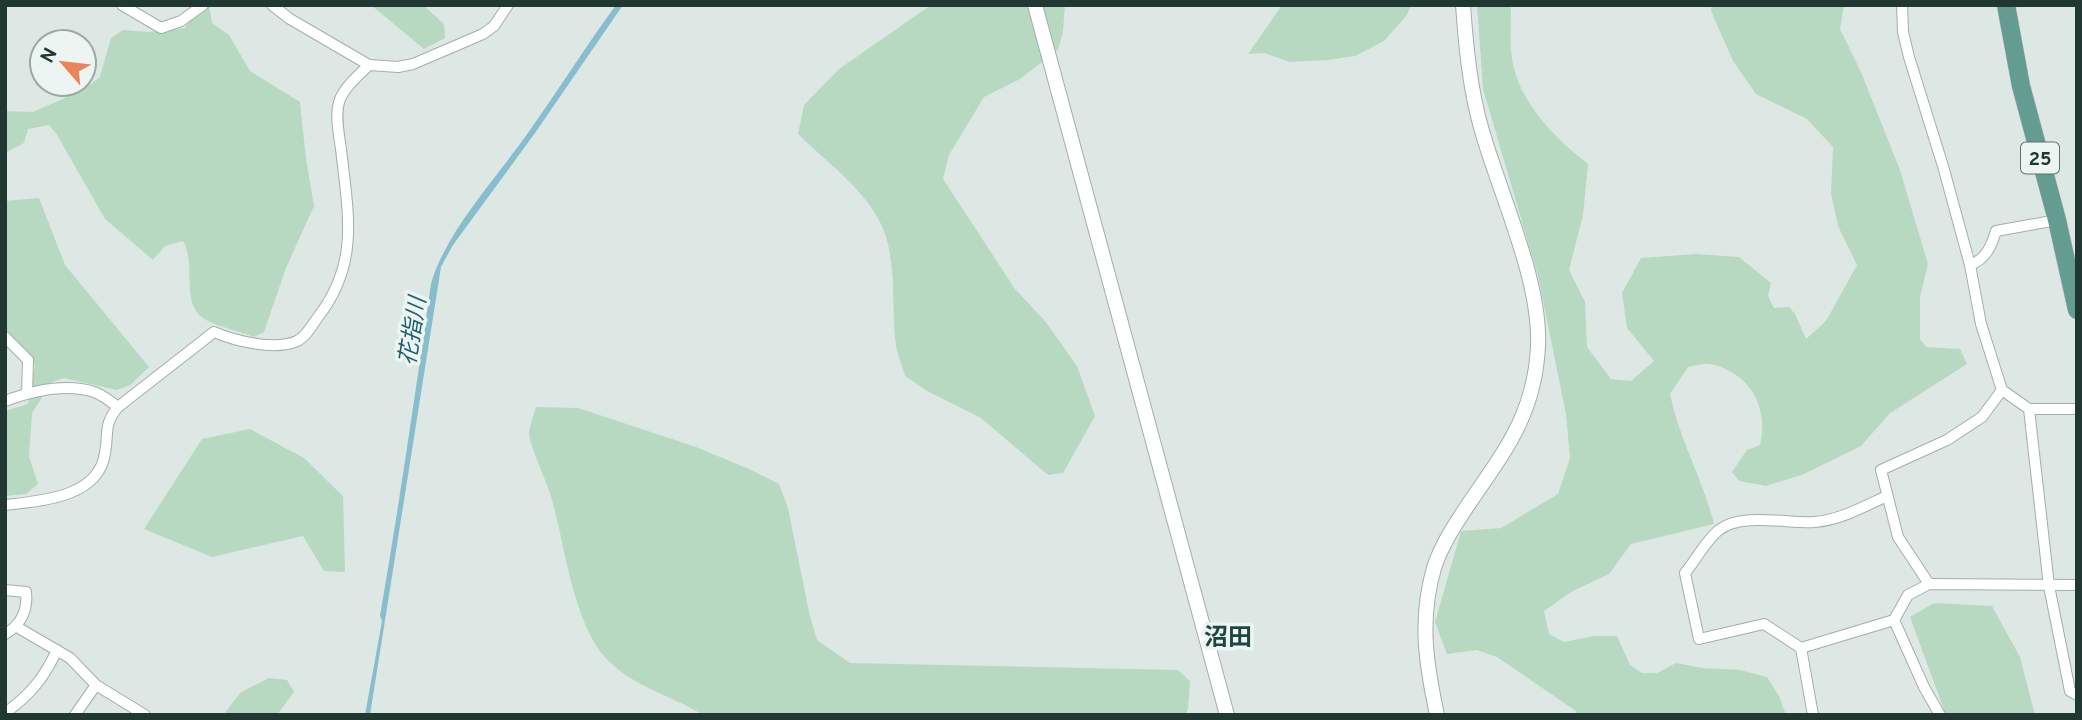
<svg xmlns="http://www.w3.org/2000/svg" width="2082" height="720" font-family="Overpass,'Noto Sans JP',sans-serif">
<style>
.green{fill:#b7d9c2}
.water{fill:#87bdcc}
.lines{fill:none;stroke-linecap:round;stroke-linejoin:round}
.minor-casing{stroke:#a1afab;stroke-width:12}
.tertiary-casing{stroke:#a1afab;stroke-width:16}
.primary-casing{stroke:#bcc3c2;stroke-width:19}
.minor{stroke:#fff;stroke-width:10}
.tertiary{stroke:#fff;stroke-width:14}
.primary{stroke:#649c91;stroke-width:18}
.labels{text-anchor:middle;stroke-width:7;stroke-linejoin:round;paint-order:stroke}
.shield{fill:#edf5f2;stroke:#5e706c;stroke-width:2}
.shield-label{font-size:19px;font-weight:bold;fill:#203732}
.water-label{font-size:23px;font-style:italic;fill:#1e5d6f;stroke:#edf5f2}
.quarter-label{font-size:24px;font-weight:bold;fill:#1d4740;stroke:#edf5f2}
</style>
<rect width="100%" height="100%" fill="#dde8e4"/>
<g class="green">
<path d="M 196,5 L 209,5 L 212,23 L 229,35 L 250,71 L 300,102 L 306,159 L 314,206 L 286,268 L 264,332 L 254,337 C 242,332 212,325 203,318 C 180,302 197,264 183,241 L 165,246 L 153,260 L 105,219 L 57,135 L 49,125 L 28,129 L 24,143 L 5,153 L 5,111 L 33,112 L 83,90 L 100,77 L 111,38 L 123,30 L 149,32 L 185,28 Z"/>
<path d="M 371,5 L 423,5 L 444,24 L 445,38 L 424,49 Z"/>
<path d="M 931,5 L 1065,5 L 1063,31 L 1058,50 L 1020,79 L 984,97 L 949,155 L 943,179 L 1015,289 L 1045,321 L 1077,366 L 1095,416 L 1063,473 L 1048,475 L 981,418 L 929,392 L 905,376 C 902,366 898,356 896,346 C 891,309 897,270 885,234 C 872,194 827,163 798,134 L 804,105 L 839,69 Z"/>
<path d="M 1282,5 L 1411,5 L 1407,15 L 1384,41 L 1355,56 L 1328,60 L 1290,62 L 1264,53 L 1248,54 Z"/>
<path d="M 1477,5 L 1511,5 C 1511,20 1510,35 1511,49 C 1514,98 1552,136 1588,164 L 1583,215 L 1569,270 L 1585,302 L 1587,347 L 1611,379 L 1631,381 L 1654,361 L 1627,328 L 1622,293 L 1641,258 L 1696,254 L 1739,257 L 1771,283 L 1768,296 L 1774,308 L 1789,307 L 1795,314 L 1806,339 L 1826,321 L 1857,265 L 1838,226 L 1831,193 L 1833,147 L 1807,119 L 1756,94 L 1733,61 L 1711,11 L 1712,5 L 1844,5 L 1840,29 L 1861,72 L 1900,170 L 1928,264 L 1920,297 L 1920,339 L 1926,347 L 1960,349 L 1967,364 L 1890,413 L 1861,446 L 1804,474 L 1766,486 L 1739,481 L 1732,472 L 1747,450 L 1760,445 C 1769,406 1750,373 1710,364 C 1704,363 1694,366 1688,367 L 1670,394 C 1679,439 1703,479 1714,524 L 1631,544 L 1609,574 L 1571,592 L 1544,611 L 1549,634 L 1564,642 L 1594,636 L 1617,636 L 1630,665 L 1642,673 L 1657,673 L 1676,663 L 1702,668 L 1740,670 L 1767,677 L 1779,696 L 1786,715 L 1576,715 L 1576,711 L 1497,657 L 1477,650 L 1447,654 L 1435,622 L 1461,531 L 1501,528 L 1558,494 L 1570,458 L 1566,414 L 1538,276 L 1483,89 Z"/>
<path d="M 39,198 L 65,265 L 149,367 L 130,385 L 117,390 L 64,378 L 52,382 L 32,413 L 29,456 L 38,484 L 26,494 L 5,496 L 5,411 L 28,404 L 35,364 L 5,332 L 5,201 Z"/>
<path d="M 536,407 L 578,408 L 696,447 L 749,469 L 779,484 L 788,508 L 809,612 L 817,640 L 850,663 L 1178,670 L 1190,681 L 1188,709 L 1185,715 L 703,715 C 671,695 628,685 603,655 C 571,615 565,542 550,493 C 546,481 529,443 529,433 C 530,425 534,415 536,407 Z"/>
<path d="M 250,429 L 304,458 L 343,496 L 345,572 L 324,571 L 303,536 L 212,557 L 144,529 L 202,439 Z"/>
<path d="M 1934,603 L 1992,606 L 2020,657 L 2035,715 L 1946,715 L 1910,617 Z"/>
<path d="M 269,678 L 287,680 L 294,692 L 277,715 L 223,715 L 241,692 Z"/>
</g>
<path class="water" d="M 616,5 L 623,5 L 535,133 L 453,245 L 441,267 L 370,715 L 365,715 L 382,621 L 380,616 C 399,506 415,395 431,284 C 445,232 499,175 530,130 C 559,89 586,46 616,5 Z"/>
<g class="lines">
<defs>
<g id="minor">
<path d="M 122,5 L 161,28 L 181,21 L 203,5"/>
<path d="M 272,5 L 290,19 L 369,65 L 398,67 L 413,64 L 483,34 L 494,26 L 508,5"/>
<path d="M 1902,5 L 1903,32 L 1909,57 L 1943,166 L 1970,265 L 1981,324 L 2002,390 L 2029,409 L 2049,586 L 2070,691 L 2077,695"/>
<path d="M 1970,265 C 1986,259 1991,247 1996,231 L 2057,220"/>
<path d="M 5,337 L 28,360 L 27,393"/>
<path d="M 5,401 C 32,391 66,383 94,392 C 103,395 111,402 118,407"/>
<path d="M 2029,409 L 2077,409"/>
<path d="M 1887,496 C 1865,506 1840,520 1815,522 C 1790,524 1741,512 1719,530 C 1707,539 1695,561 1685,573 L 1699,639 L 1764,624 L 1801,648 L 1894,620 L 1908,595 L 1929,584 L 2077,585"/>
<path d="M 5,505 C 39,501 99,498 105,453 C 109,433 103,425 118,407 L 214,332 C 235,341 275,351 297,341 C 306,337 312,325 318,317 C 360,263 348,213 341,149 C 339,135 335,116 339,102 C 343,88 359,75 369,65"/>
<path d="M 1929,584 L 1898,537 L 1881,470 L 1947,440 L 1982,417 L 2002,390"/>
<path d="M 5,590 L 26,592 C 28,610 21,625 5,634"/>
<path d="M 1894,620 L 1924,687 L 1940,715"/>
<path d="M 17,627 L 70,658 L 96,685 L 145,715"/>
<path d="M 1801,648 L 1813,715"/>
<path d="M 9,710 C 32,693 45,676 57,650"/>
<path d="M 75,715 L 96,685"/>
</g>
<g id="tertiary">
<path d="M 1035,5 L 1227,715"/>
<path d="M 1437,715 C 1426,663 1419,620 1434,568 C 1442,543 1458,520 1472,499 C 1508,447 1535,411 1538,346 C 1541,281 1500,194 1482,131 C 1470,90 1466,47 1463,5"/>
</g>
<path id="primary" d="M 2006,5 L 2021,86 L 2057,220 L 2077,310"/>
</defs>
<use href="#minor" class="minor-casing"/>
<use href="#tertiary" class="tertiary-casing"/>
<use href="#primary" class="primary-casing"/>
<use href="#minor" class="minor"/>
<use href="#tertiary" class="tertiary"/>
<use href="#primary" class="primary"/>
</g>
<g class="labels">
<rect class="shield" x="2021" y="142.5" width="38" height="31" rx="5"/>
<g class="shield-label">
<text x="2040" y="165">25</text>
</g>
<g class="water-label">
<text transform="translate(412 331) rotate(-81)" y="8">花指川</text>
</g>
<g class="quarter-label">
<text x="1228" y="645">沼田</text>
</g>
</g>
<rect width="2082" height="720" fill="none" stroke="#203732" stroke-width="14"/>
<g transform="translate(63 63) rotate(298)"><circle r="33" fill="#edf5f2" stroke="#9ba9a5" stroke-width="2"/>
<path d="M0-5L12 26L0 18L-12 26Z" fill="#eb8559"/>
<text y="-10" font-size="19" font-weight="bold" text-anchor="middle" fill="#203732">N</text>
</g>
</svg>
